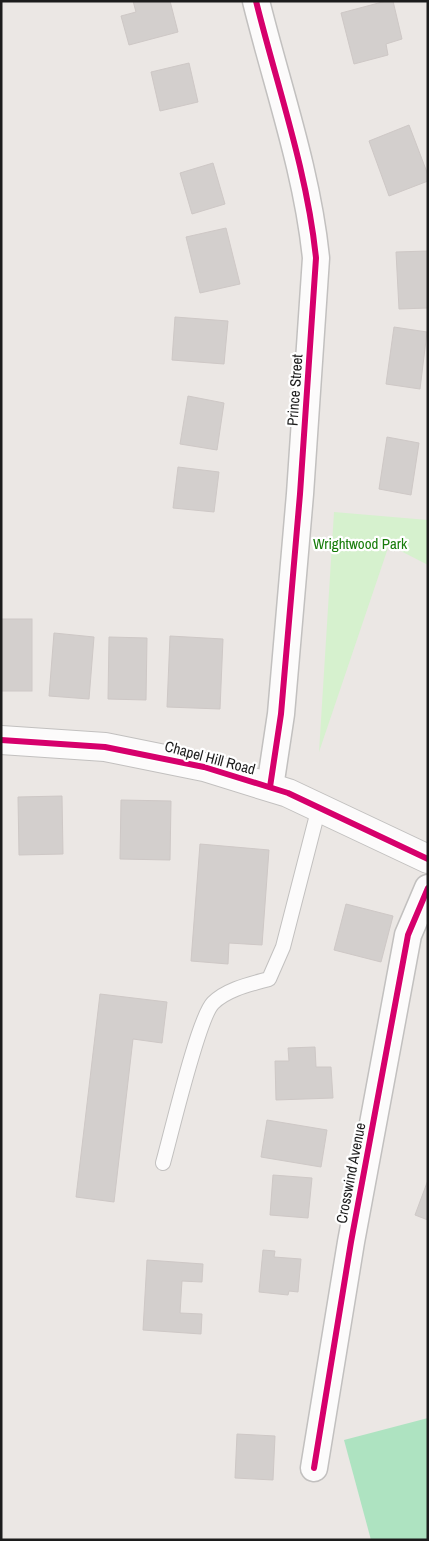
<svg xmlns="http://www.w3.org/2000/svg" width="429" height="1541" font-family="'Archivo Narrow',sans-serif">
<style>
.park{fill:#d6f1ce}
.pitch{fill:#aee3c1}
.building{fill:#d3cfcd;stroke:#cec8c6}
.lines{fill:none;stroke-linecap:round;stroke-linejoin:round}
.service-casing{stroke:#c2c0bf;stroke-width:16}
.minor-casing{stroke:#c2c0bf;stroke-width:29}
.tertiary-casing{stroke:#c2c0bf;stroke-width:30}
.service{stroke:#fcfbfb;stroke-width:14}
.minor{stroke:#fcfbfb;stroke-width:26}
.tertiary{stroke:#fcfbfb;stroke-width:28}
.cycleway-casing{stroke:#fff;stroke-width:9}
.cycleway{stroke:#d6006c;stroke-width:6}
.labels{text-anchor:middle;stroke-width:4.5;stroke-linejoin:round;paint-order:stroke}
.street-label{font-size:15px;fill:#1c1c1c;stroke:#fff}
.park-label{font-size:15px;fill:#167c09;stroke:#fff}
</style>
<rect width="100%" height="100%" fill="#ebe7e4"/>
<path class="park" d="M 334,512 L 428,520 L 428,565 L 389,545 L 319,752 Z"/>
<path class="pitch" d="M 428,1418 L 428,1540 L 371,1540 L 344,1440 Z"/>
<g class="building">
<path d="M 133,1 L 170,1 L 178,32 L 129,45 L 121,16 L 136,12 Z"/>
<path d="M 386,1 L 393,1 L 402,39 L 386,44 L 388,55 L 354,64 L 341,13 Z"/>
<path d="M 189,63 L 198,102 L 160,111 L 151,72 Z"/>
<path d="M 409,125 L 428,175 L 428,181 L 389,196 L 369,141 Z"/>
<path d="M 213,163 L 225,204 L 192,214 L 180,173 Z"/>
<path d="M 226,228 L 240,284 L 200,293 L 186,237 Z"/>
<path d="M 428,251 L 428,308 L 399,309 L 396,252 Z"/>
<path d="M 175,317 L 228,321 L 224,364 L 172,360 Z"/>
<path d="M 394,327 L 427,332 L 420,389 L 386,384 Z"/>
<path d="M 188,396 L 224,403 L 217,450 L 180,444 Z"/>
<path d="M 387,437 L 419,443 L 411,495 L 379,489 Z"/>
<path d="M 178,467 L 219,472 L 214,512 L 173,508 Z"/>
<rect x="1" y="619" width="31" height="72"/>
<path d="M 54,633 L 94,637 L 89,699 L 49,696 Z"/>
<path d="M 170,636 L 223,639 L 220,709 L 167,707 Z"/>
<path d="M 109,637 L 147,638 L 146,700 L 108,699 Z"/>
<path d="M 62,796 L 63,854 L 19,855 L 18,797 Z"/>
<path d="M 121,800 L 171,801 L 170,860 L 120,859 Z"/>
<path d="M 200,844 L 269,850 L 262,945 L 229,943 L 228,964 L 191,961 Z"/>
<path d="M 346,904 L 393,916 L 381,962 L 334,950 Z"/>
<path d="M 100,994 L 167,1002 L 162,1043 L 133,1039 L 114,1202 L 76,1197 Z"/>
<path d="M 315,1047 L 316,1067 L 331,1067 L 333,1098 L 276,1100 L 275,1061 L 289,1061 L 288,1048 Z"/>
<path d="M 267,1120 L 327,1130 L 321,1167 L 261,1157 Z"/>
<path d="M 273,1175 L 312,1178 L 308,1218 L 270,1215 Z"/>
<path d="M 428,1180 L 428,1220 L 415,1215 Z"/>
<path d="M 263,1250 L 275,1251 L 274,1257 L 301,1259 L 298,1292 L 289,1291 L 288,1295 L 259,1292 Z"/>
<path d="M 147,1260 L 203,1264 L 202,1282 L 182,1281 L 180,1313 L 202,1314 L 201,1334 L 143,1330 Z"/>
<path d="M 237,1434 L 275,1436 L 273,1480 L 235,1478 Z"/>
</g>
<g class="lines">
<defs>
<path id="service" d="M 163,1163 C 171,1135 198,1018 213,1003 C 227,989 251,984 269,979 L 283,947 L 319,807"/>
<g id="minor">
<path d="M 256,1 C 277,86 307,170 316,258 L 300,494 L 281,714 L 270,787"/>
<path d="M 314,1468 L 351,1242 L 408,935 L 428,888"/>
</g>
<path id="tertiary" d="M 1,740 L 105,747 L 204,767 L 288,793 L 428,859"/>
</defs>
<use href="#service" class="service-casing"/>
<use href="#minor" class="minor-casing"/>
<use href="#tertiary" class="tertiary-casing"/>
<use href="#service" class="service"/>
<use href="#minor" class="minor"/>
<use href="#tertiary" class="tertiary"/>
<defs>
<g id="cycleway">
<path d="M 256,1 C 277,86 307,170 316,258 L 300,494 L 281,714 L 270,787"/>
<path d="M 1,740 L 105,747 L 204,767 L 288,793 L 428,859"/>
<path d="M 314,1468 L 351,1242 L 408,935 L 428,888"/>
</g>
</defs>
<use href="#cycleway" class="cycleway-casing"/>
<use href="#cycleway" class="cycleway"/>
</g>
<g class="labels">
<g class="street-label">
<text transform="translate(295 390) rotate(-86)" y="5">Prince Street</text>
<text transform="translate(210 758) rotate(15)" y="5">Chapel Hill Road</text>
<text transform="translate(351 1173) rotate(-79)" y="5">Crosswind Avenue</text>
</g>
<g class="park-label">
<text x="360" y="549">Wrightwood Park</text>
</g>
</g>
<rect width="429" height="1541" fill="none" stroke="#1c1c1c" stroke-width="5"/>
</svg>
